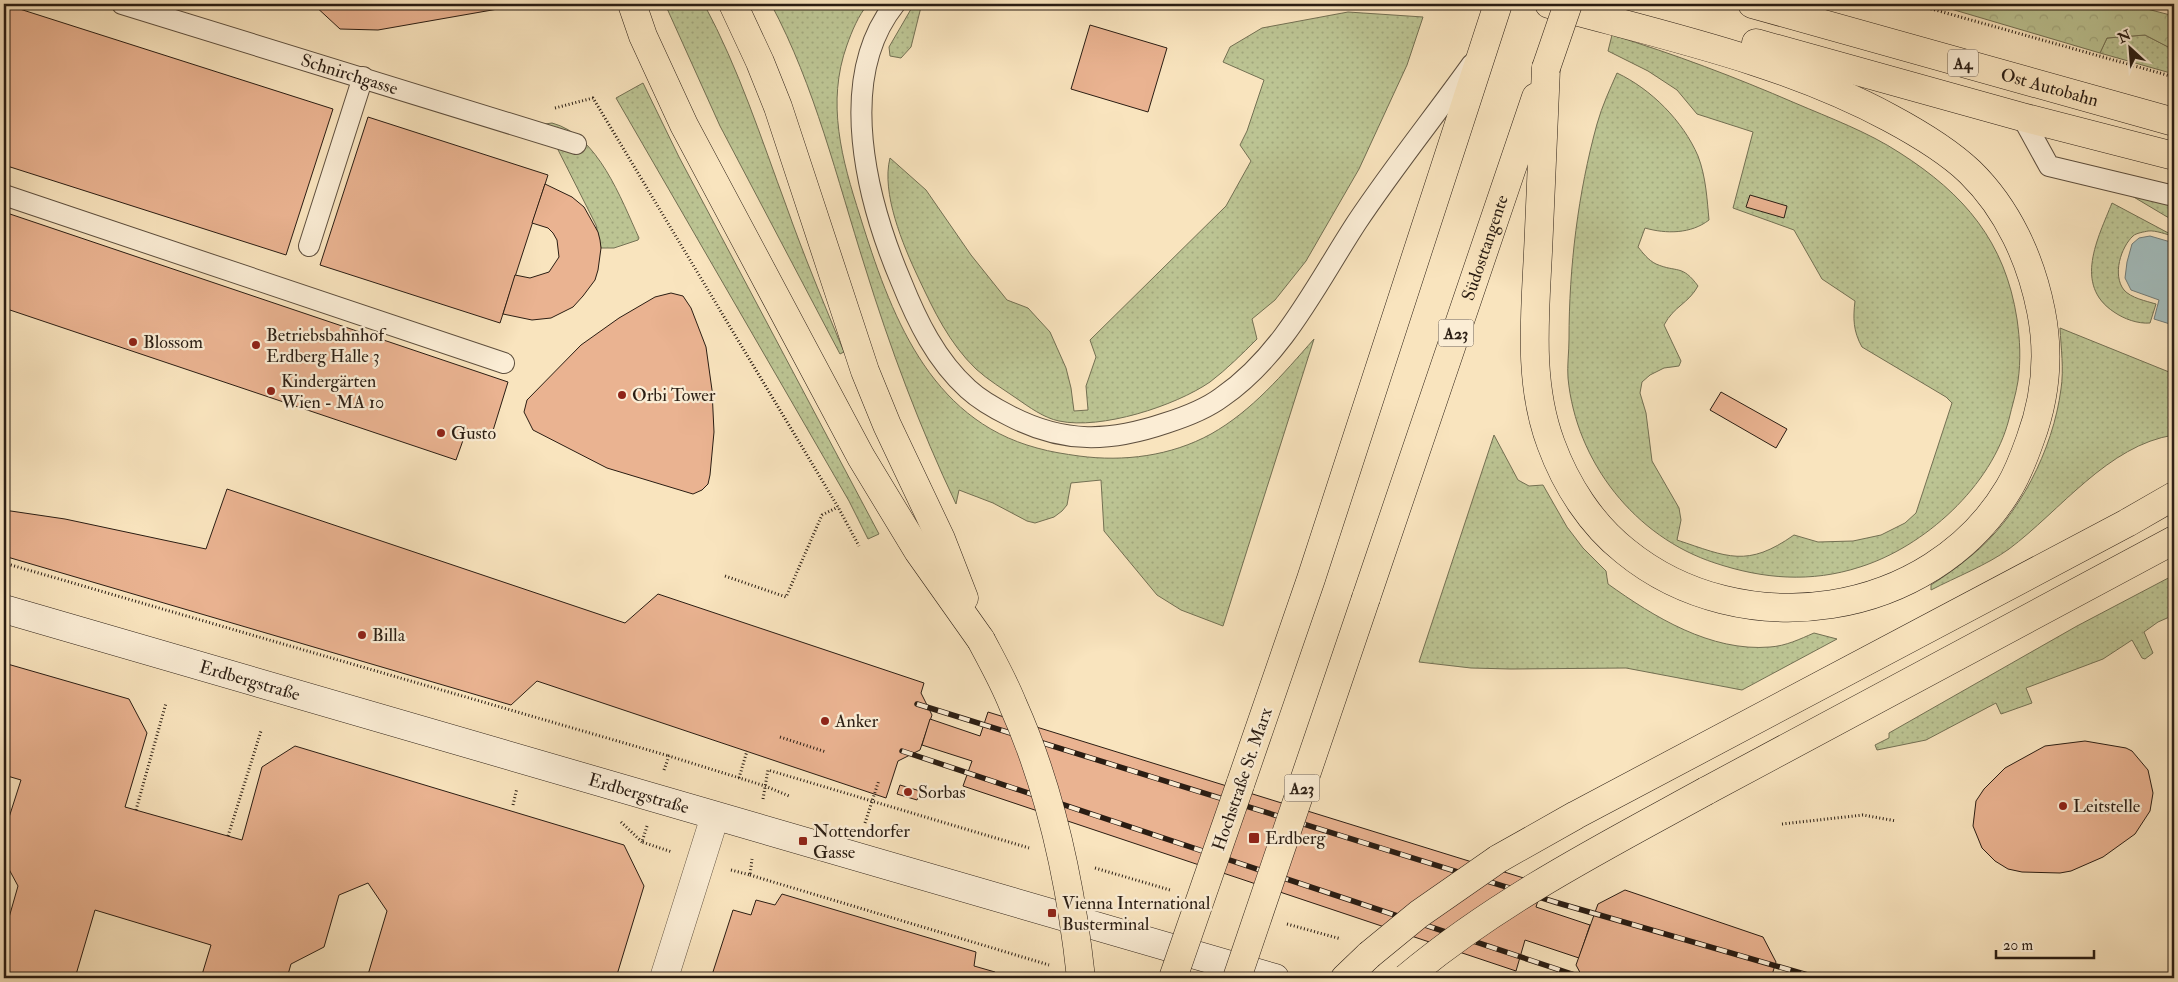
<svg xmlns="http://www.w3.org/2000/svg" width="2178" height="982" font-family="'IM FELL Double Pica',serif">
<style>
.grass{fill:url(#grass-dots);stroke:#737053}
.forest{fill:url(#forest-crowns);stroke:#737053}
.water{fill:#a2bcbc;stroke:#727c78}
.building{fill:#eab391;stroke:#2a1d13}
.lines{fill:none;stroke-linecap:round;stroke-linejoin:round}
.lane-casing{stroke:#5e4f3e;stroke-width:22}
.street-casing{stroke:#5e4f3e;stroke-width:29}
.secondary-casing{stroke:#2a1d13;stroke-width:29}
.highway-casing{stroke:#2a1d13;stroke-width:29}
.path{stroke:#2a1d13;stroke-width:3;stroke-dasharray:1 2.5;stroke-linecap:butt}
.lane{stroke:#fbedd5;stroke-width:20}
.street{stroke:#fbedd5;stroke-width:28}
.secondary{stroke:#fbedd5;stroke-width:28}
.highway{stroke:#f9e4be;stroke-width:28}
.rail-casing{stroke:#2a1d13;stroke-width:5.5}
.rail{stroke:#fbedd5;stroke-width:4;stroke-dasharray:11;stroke-linecap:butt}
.highway-bridge-casing{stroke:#2a1d13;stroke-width:29;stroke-linecap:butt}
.highway-bridge{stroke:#f9e4be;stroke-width:28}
.poi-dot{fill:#8f2418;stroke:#fbedd5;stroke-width:2}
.labels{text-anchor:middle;stroke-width:4.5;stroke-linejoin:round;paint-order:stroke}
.shield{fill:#fbedd5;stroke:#695b4d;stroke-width:1}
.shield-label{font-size:16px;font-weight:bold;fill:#2a1d13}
.street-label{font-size:18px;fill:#2a1d13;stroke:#fbedd5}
.poi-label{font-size:18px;fill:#2a1d13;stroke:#fbedd5;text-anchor:start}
</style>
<defs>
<pattern id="grass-dots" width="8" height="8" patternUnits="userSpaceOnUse" patternTransform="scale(1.25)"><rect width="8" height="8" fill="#bcc493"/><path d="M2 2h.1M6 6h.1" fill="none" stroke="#a2a87e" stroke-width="1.8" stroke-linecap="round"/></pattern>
<pattern id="forest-crowns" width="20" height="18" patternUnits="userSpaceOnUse" patternTransform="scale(1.25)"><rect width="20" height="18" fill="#bcc493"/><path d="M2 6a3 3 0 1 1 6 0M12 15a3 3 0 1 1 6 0" fill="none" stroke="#a2a87e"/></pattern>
</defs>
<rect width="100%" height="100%" fill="#f9e4be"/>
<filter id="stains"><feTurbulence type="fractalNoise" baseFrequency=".004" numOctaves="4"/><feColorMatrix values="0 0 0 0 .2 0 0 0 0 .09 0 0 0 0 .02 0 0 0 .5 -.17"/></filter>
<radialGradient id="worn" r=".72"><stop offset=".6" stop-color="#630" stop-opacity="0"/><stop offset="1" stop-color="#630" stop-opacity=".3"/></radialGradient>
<g class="grass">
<path d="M 665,4 L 704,4 C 739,69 761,138 787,208 C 804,256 824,304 844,352 L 840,354 L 720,126 Z"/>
<path d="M 771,4 L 868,4 C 858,16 852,31 847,45 C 826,103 842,160 860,216 C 890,312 928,419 1037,448 C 1051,452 1065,454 1079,456 C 1124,462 1171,456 1211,434 C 1252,411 1283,374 1314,339 L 1223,626 L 1181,610 L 1157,595 L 1104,531 L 1101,480 L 1071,483 L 1067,505 L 1062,511 L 1054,517 L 1035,523 L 1027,521 L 993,503 L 959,490 L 956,504 C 920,428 890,348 865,267 C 837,179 815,86 771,4 Z"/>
<path d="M 914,4 L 929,4 L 921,7 L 911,47 L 901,58 L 890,56 L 889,47 Z"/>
<path d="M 1348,12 L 1423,17 L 1407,65 L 1359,169 L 1306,261 L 1275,300 L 1252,319 L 1257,339 C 1242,354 1227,369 1210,382 C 1175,406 1101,430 1059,421 C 1044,418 1029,407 1016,398 C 1003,389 988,380 976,369 C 949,343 934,311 918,277 C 903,245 881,193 890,158 L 926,190 L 971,255 L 1007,300 L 1028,308 L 1050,332 L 1066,368 L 1071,388 L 1074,411 L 1088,410 L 1086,386 L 1096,357 L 1090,340 L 1226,206 L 1251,161 L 1240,145 L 1247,131 L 1264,80 L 1223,62 L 1230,47 L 1262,28 Z"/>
<path d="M 1612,35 C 1674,54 1735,77 1795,103 C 1830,118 1868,132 1900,153 C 1964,194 2005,241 2017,319 C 2020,340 2021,360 2018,381 C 2016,394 2012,406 2009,419 C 1992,486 1924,547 1860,567 C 1811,583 1763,579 1715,563 C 1635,537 1576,462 1568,378 C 1567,366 1569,352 1569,339 C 1569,267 1578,193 1597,124 C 1602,106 1610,89 1617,73 C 1651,89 1683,121 1698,156 C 1706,177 1707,199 1709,220 C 1691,234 1666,234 1645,228 L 1638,247 C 1643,253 1648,260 1656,264 C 1677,273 1682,264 1698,286 C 1688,304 1674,306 1664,325 L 1681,361 L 1679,366 L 1664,368 L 1650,375 L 1642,382 L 1640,393 L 1646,413 L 1652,461 L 1679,508 L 1681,520 L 1677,540 C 1728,557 1747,568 1794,535 L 1818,542 L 1853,541 L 1881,535 L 1905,523 L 1916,513 L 1952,403 L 1946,397 L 1862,347 C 1853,331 1853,318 1855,301 L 1822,279 L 1794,230 L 1733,208 L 1753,132 L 1697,114 L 1677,90 L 1648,71 L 1608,51 Z"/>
<path d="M 2145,35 L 2174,50 L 2174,74 L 2100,53 L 2107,38 Z"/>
<path d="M 643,83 L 679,157 L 879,534 L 868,539 L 849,501 L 616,98 Z"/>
<path d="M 552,123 C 598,135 621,199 639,238 L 638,240 L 614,248 L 601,248 L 596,225 L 545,124 Z"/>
<path d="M 2127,193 L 2174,204 L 2174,221 Z"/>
<path d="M 2112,203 L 2174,236 C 2167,235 2156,230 2148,231 C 2144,232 2136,233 2133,236 C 2121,247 2112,275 2124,290 C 2131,298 2146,301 2156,304 L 2150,323 C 2138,324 2124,319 2114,312 C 2073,285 2098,238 2112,203 Z"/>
<path d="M 2060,328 L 2174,374 L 2174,435 C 2108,445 2060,511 2009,549 C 1987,565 1956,577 1931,590 L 1931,585 C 1945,576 1958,567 1971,556 C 2019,517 2053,450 2061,389 C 2064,369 2061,348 2060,328 Z"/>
<path d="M 1494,435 L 1518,480 L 1529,486 L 1543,485 L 1567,527 L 1583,548 L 1606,571 L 1608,584 C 1654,617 1711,652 1770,647 C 1786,646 1800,639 1814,633 L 1837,639 L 1742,690 L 1626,668 L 1511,669 L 1471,668 L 1419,662 Z"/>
<path d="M 2174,575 L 2174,615 L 2158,622 L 2144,632 L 2153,653 L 2145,659 L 2142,658 L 2132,640 L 2103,659 L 2026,688 L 2032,703 L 2001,714 L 1996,703 L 1926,740 L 1877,750 L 1875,745 L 1889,738 L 1889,733 L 2077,626 Z"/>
</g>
<path class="forest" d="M 1946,4 L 2128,4 L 2174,16 L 2174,50 L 2145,35 L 2107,38 L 2100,53 L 1951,9 Z"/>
<path class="water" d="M 2150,236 L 2174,243 L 2174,315 L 2170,324 L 2154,319 L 2159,300 L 2131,290 L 2125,278 L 2127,262 L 2132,244 L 2139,238 Z"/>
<g class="building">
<path d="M 4,4 L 333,109 L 286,255 L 4,165 Z"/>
<path d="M 313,4 L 515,4 L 515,6 L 378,30 L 340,29 Z"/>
<path d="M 1090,25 L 1167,48 L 1148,112 L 1071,89 Z"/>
<path d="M 368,117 L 548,175 L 500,323 L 320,265 Z"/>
<path d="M 545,184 L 572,197 L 584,207 L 598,232 L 600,240 L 601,248 L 598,270 L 595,280 L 583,296 L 573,307 L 551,318 L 532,320 L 503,314 L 515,275 L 530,278 L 549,272 L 559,257 L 557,240 L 553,233 L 548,228 L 532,223 Z"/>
<path d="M 1750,195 L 1787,206 L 1784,218 L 1746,207 Z"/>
<path d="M 4,212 L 508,382 L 491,437 L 467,429 L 456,460 L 4,308 Z"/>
<path d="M 671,293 L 683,296 L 691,308 L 706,347 L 712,390 L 714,432 L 710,475 L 708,484 L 702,490 L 693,494 L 607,468 L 533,430 L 524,412 L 527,400 L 581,345 L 619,318 L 655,297 Z"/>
<path d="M 1721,392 L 1787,429 L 1776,448 L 1710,410 Z"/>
<path d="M 227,489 L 625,623 L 658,594 L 924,683 L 921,693 L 932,715 L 920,750 L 898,761 L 886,798 L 537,681 L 511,705 L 4,556 L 4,510 L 65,519 L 206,549 Z"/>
<path d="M 4,663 L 129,699 L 147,733 L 125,807 L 242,840 L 262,767 L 295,746 L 624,845 L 644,886 L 616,978 L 367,978 L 387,911 L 368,883 L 339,895 L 324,947 L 291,964 L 287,978 L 201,978 L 211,945 L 95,910 L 75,978 L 4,978 L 4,935 L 18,886 L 4,860 L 4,833 L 21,780 L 4,775 Z"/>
<path d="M 988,712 L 1543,884 L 1536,907 L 1590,925 L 1579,958 L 1525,940 L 1516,971 L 963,786 L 972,761 L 922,745 L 930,719 L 980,736 Z"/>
<path d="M 2085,741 L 2126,748 L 2132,751 L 2148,770 L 2153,793 L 2150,811 L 2135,834 L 2103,857 L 2071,871 L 2060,873 L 2022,872 L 2008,869 L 1995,861 L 1982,848 L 1973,826 L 1976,801 L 1984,789 L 2005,768 L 2045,746 Z"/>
<path d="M 900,785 L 920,791 L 917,800 L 897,794 Z"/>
<path d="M 1625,890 L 1763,937 L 1776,962 L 1771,978 L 1583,978 L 1576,965 L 1598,904 Z"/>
<path d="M 782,894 L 976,952 L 974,966 L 995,972 L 996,978 L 711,978 L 733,910 L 751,915 L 756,900 L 775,905 Z"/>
</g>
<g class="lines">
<defs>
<g id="lane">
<path id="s1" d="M 122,4 L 576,144"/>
<path d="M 895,4 C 835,79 867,201 901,281 C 917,321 936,360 968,389 C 980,400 996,409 1010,416 C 1064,444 1110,442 1166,423 C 1185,417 1206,409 1222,397 C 1284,354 1317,283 1357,222 C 1393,168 1434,117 1472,64"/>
<path d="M 2022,117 L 2049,166 L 2174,196"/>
<path d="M 4,195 L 504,363"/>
<path d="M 309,246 L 363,77"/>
</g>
<path id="street" d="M 664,978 L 715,816"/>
<g id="secondary">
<path id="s2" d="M 4,609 L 1275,978"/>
</g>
<g id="highway">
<path d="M 632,4 L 643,36 L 684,125 L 861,457 L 918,551 L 981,640"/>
<path d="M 733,4 L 760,62 L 778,107 L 865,371 L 887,425 L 941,539 L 964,598"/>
<path id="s3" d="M 1752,4 L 2174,122"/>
<path d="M 1756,43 L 2022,117 L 2174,156"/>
<path d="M 1546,68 C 1543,130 1541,191 1538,252 C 1535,316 1528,383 1551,444 C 1566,485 1591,524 1625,551 C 1741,646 1931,619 2009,488 C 2018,473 2024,457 2030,440 C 2046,397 2050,356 2041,311 C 2031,260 2008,209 1970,172 C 1947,150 1918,133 1890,118 C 1784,61 1665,36 1549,4"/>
<path id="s4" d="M 1366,598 L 1536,97"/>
<path d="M 1240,785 L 1311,579 L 1498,4"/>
<path d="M 1706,791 L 2174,540"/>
<path d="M 1498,859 L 1576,815 L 2127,523 L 2174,496"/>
<path d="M 1345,978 L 1369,955"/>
</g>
</defs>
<use href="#lane" class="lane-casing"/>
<use href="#street" class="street-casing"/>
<use href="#secondary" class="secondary-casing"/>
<use href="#highway" class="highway-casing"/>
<g class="path">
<path d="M 1914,4 L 2174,77"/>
<path d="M 555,108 L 593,98 L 838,507 L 859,546"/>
<path d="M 4,563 L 669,756"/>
<path d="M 725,576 L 786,597 L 822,515 L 838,507"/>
<path d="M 780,737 L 826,752"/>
<path d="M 664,770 L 669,756 L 765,786 L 789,796"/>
<path d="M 739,778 L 747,751"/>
<path d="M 763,799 L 768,770 L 1029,848"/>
<path d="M 513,805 L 517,788"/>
<path d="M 136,810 L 166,703"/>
<path d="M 621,822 L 642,842"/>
<path d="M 865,823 L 879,780"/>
<path d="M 1782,824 L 1863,815 L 1896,821"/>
<path d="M 647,826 L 642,842 L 672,852"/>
<path d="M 228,836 L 261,731"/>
<path d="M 1095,868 L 1170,890"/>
<path d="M 731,870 L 750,875 L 752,859"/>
<path d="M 750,875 L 1049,965"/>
<path d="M 1287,924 L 1341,939"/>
<path d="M 1460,974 L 1473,978"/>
</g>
<use href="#lane" class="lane"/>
<use href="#street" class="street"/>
<use href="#secondary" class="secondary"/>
<use href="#highway" class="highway"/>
<defs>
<g id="rail">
<path d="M 917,704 L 1558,903 L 1818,978"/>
<path d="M 902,751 L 1584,978"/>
</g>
</defs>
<use href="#rail" class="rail-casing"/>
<use href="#rail" class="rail"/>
<defs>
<g id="highway-bridge">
<path d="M 1546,68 L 1568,4"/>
<path d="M 981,640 C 992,661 1004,682 1013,705 C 1052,792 1071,884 1081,978"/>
<path d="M 1369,955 L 1419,914 L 1498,859"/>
<path d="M 1173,978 L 1240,785"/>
<path d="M 1237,978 L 1366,598"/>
<path d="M 1406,978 C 1498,901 1602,848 1706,791"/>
</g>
</defs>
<use href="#highway-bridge" class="highway-bridge-casing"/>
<use href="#highway-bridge" class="highway-bridge"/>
</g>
<g class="poi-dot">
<circle cx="133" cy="342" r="5"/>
<circle cx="256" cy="345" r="5"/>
<circle cx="271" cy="391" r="5"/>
<circle cx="622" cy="395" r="5"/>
<circle cx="441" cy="433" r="5"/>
<circle cx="362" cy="635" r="5"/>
<circle cx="825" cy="721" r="5"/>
<circle cx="908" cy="792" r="5"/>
<circle cx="2063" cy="806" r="5"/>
<rect x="1248" y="832" width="12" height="12" rx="2.5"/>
<rect x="798" y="836" width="10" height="10" rx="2.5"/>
<rect x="1047" y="908" width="10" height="10" rx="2.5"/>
</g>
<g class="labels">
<g class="shield">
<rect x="1948" y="49.5" width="30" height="27" rx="4"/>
<rect x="1438.5" y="319.5" width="35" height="27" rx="4"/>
<rect x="1284.5" y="774.5" width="35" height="27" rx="4"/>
</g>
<g class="shield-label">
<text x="1963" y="69">A4</text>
<text x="1456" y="339">A23</text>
<text x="1302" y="794">A23</text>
</g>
<g class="street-label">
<text dy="6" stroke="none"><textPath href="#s1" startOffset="238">Schnirchgasse</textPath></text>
<text dy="6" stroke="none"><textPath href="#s3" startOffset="309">Ost Autobahn</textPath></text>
<text dy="6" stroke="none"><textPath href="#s4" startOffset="370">Südosttangente</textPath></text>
<text dy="6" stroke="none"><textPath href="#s2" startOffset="256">Erdbergstraße</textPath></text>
<text transform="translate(1242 779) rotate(-71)" y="6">Hochstraße St. Marx</text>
<text dy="6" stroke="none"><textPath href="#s2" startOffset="661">Erdbergstraße</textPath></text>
</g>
<g class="poi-label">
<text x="266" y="341">Betriebsbahnhof<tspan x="266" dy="21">Erdberg Halle 3</tspan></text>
<text x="143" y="348">Blossom</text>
<text x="281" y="387">Kindergärten<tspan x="281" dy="21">Wien - MA 10</tspan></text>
<text x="632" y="401">Orbi Tower</text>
<text x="451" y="439">Gusto</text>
<text x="372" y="641">Billa</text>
<text x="835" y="727">Anker</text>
<text x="918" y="798">Sorbas</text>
<text x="2073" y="812">Leitstelle</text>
<text x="813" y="837">Nottendorfer<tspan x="813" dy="21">Gasse</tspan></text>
<text x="1265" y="844">Erdberg</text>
<text x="1062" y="909">Vienna International<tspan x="1062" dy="21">Busterminal</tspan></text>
</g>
</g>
<rect width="2178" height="982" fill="none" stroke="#f9e4be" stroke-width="20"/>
<rect x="5" y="5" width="2168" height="972" fill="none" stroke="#2a1d13" stroke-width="2.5"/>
<rect x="10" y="10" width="2158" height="962" fill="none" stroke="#2a1d13"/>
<g transform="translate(2130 48) rotate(334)" stroke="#fbedd5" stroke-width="4" paint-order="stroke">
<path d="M0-4L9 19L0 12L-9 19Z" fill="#2a1d13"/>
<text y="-8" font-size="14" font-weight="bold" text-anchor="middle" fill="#2a1d13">N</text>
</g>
<path d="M1996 950v8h98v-8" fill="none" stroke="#2a1d13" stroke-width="2.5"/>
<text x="2003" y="950" font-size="15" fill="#2a1d13" stroke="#fbedd5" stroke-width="4" paint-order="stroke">20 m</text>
<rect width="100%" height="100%" filter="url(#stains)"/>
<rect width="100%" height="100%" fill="url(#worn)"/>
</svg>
